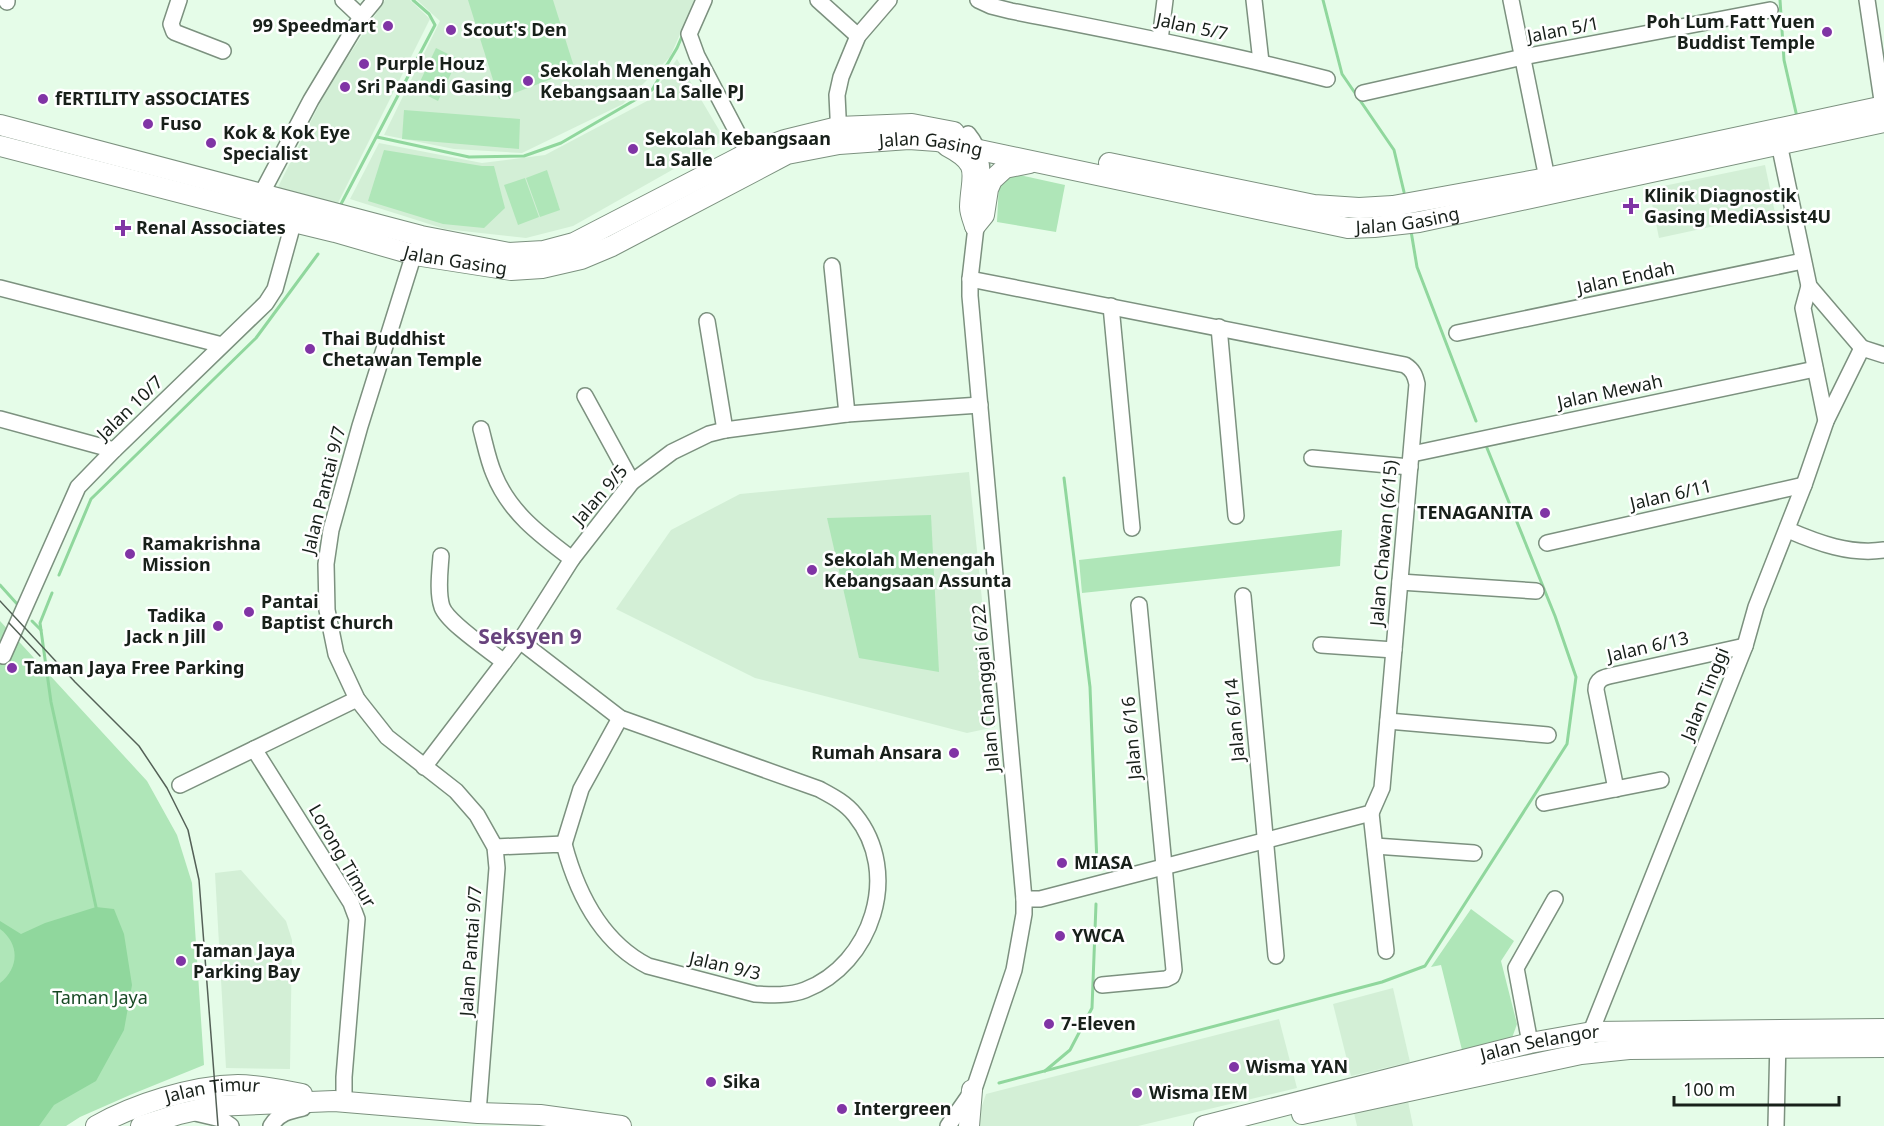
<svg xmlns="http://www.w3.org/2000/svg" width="1884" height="1126" font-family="'Noto Sans',sans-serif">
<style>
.built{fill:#d3efd6}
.green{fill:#afe6b8}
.water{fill:#90d79d}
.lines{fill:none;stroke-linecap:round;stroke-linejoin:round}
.stream{stroke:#90d79d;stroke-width:3}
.minor-casing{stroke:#7c917f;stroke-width:18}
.major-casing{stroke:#7c917f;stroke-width:22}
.minor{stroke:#fff;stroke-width:15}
.major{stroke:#fff;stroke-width:20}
.tram{stroke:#546157;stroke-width:1.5}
.poi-dot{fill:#8034a5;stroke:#fff;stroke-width:2}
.labels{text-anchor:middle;stroke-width:5;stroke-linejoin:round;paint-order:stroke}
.poi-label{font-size:18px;font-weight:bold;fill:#18201a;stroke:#fff;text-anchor:start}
.street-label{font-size:18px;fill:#18201a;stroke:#fff}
.park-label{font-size:18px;fill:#174924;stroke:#fff}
.quarter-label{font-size:21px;font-weight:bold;fill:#68437d;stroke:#fff}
</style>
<rect width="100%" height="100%" fill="#e5fce8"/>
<g class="built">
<path d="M 385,0 L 410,0 L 430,19 L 336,207 L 276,191 L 327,89 Z"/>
<path d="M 417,0 L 695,0 L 670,57 L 623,104 L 522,153 L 454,149 L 384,135 L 440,21 Z"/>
<path d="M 677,59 L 725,140 L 573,226 L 526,238 L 445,229 L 350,199 L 379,143 L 482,163 L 545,155 L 647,101 Z"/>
<path d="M 1765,165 L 1775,213 L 1659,238 L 1649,189 Z"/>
<path d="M 969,472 L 995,727 L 967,733 L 755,678 L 616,609 L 671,530 L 740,494 Z"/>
<path d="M 241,870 L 286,921 L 292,940 L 290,1069 L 226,1068 L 215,873 Z"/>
<path d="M 1393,988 L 1410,1062 L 1351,1076 L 1333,1004 Z"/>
<path d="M 1279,1019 L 1297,1088 L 1138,1126 L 975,1126 L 986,1094 Z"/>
<path d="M 1408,1101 L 1413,1126 L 1357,1126 L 1354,1113 Z"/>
</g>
<g class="green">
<path d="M 468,0 L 553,0 L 575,70 L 499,99 Z"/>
<path d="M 436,48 L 458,59 L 438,101 L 416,90 Z"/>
<path d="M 404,110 L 520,119 L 519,149 L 402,139 Z"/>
<path d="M 384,150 L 482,166 L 494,166 L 505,208 L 484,228 L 443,224 L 368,201 Z"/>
<path d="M 547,170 L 560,210 L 540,217 L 526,178 Z"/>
<path d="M 1010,173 L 1065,185 L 1056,232 L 997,222 L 999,183 Z"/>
<path d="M 525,178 L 539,217 L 518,225 L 504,185 Z"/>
<path d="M 931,515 L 939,672 L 859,658 L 827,518 Z"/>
<path d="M 1342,530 L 1340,566 L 1082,593 L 1079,560 Z"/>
<path d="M 0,621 L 147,781 L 177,835 L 192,883 L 204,1065 L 130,1095 L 80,1117 L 66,1126 L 0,1126 Z"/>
<path d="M 1471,909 L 1514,941 L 1501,961 L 1517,1024 L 1512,1038 L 1462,1050 L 1441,965 L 1431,967 Z"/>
</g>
<path class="water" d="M 96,907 L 114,909 L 124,934 L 132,985 L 124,1030 L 96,1081 L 54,1105 L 39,1126 L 0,1126 L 0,983 C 19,968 20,944 0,929 L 0,921 L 21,934 L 45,923 Z"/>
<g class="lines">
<g class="stream">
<path d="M 1323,0 L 1342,74 L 1394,150 L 1404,192"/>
<path d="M 1780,0 L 1784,60 L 1797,117"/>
<path d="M 377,137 L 469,157 L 524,156 L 561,143 L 652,90 L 677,48 L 683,34"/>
<path d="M 340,206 L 435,25 L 429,14 L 413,0"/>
<path d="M 1411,231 L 1417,267 L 1476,421"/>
<path d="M 1064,478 L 1090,687 L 1097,864"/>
<path d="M 59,575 L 91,499 L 256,338 L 318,254"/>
<path d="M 0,585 L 18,605"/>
<path d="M 52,593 L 40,623 L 51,702 L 96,907"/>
<path d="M 32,621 L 41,630"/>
<path d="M 1045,1071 L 1070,1050 L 1092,1008 L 1096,904"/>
<path d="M 999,1083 L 1382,982 L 1425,966 L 1567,744 L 1576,677 L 1555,616 L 1487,448"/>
</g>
<defs>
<g id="minor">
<path d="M 179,0 L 171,24 L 174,32 L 223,51"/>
<path d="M 343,0 L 361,17"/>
<path d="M 704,0 L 689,34 L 697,56 L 748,153"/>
<path d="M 818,0 L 858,36"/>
<path d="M 978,0 L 991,6 L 1011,11 C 1117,32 1223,52 1327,79"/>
<path d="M 1254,0 L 1261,62"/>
<path d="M 1511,0 L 1549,188"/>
<path d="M 1867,0 L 1884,114"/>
<path d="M 7,2 L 7,0"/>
<path d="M 1160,40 L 1165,0"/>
<path d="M 1363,93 L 1523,57 L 1770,10"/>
<path d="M 968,134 C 981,150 984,168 981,188"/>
<path d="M 1777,134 L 1809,286 L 1862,348"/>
<path d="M 839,137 L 837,95 L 841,77 L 858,36 L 889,0"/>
<path d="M 257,202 L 311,100 L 361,17 L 375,0"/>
<path d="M 419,245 L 412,260 L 360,426 L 331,530 L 326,564 L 327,610 L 336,654 L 357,699 L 387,737 L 456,791 L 477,815 L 495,847 L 497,868 L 478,1113"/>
<path d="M 832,266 L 847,414"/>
<path d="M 970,279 L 1405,365 C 1413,370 1415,375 1417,384 L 1382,788 L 1371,813 L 1040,899 L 1024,899"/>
<path d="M 1809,286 L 1803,308 L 1826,421"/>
<path d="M 0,288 L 222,345"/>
<path d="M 1111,306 L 1132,528"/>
<path d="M 707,321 L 725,430"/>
<path d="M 1219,327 L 1236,516"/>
<path d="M 1457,333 L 1803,261"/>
<path d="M 1862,348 L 1884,355"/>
<path d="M 585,396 L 632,482"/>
<path d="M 0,419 L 114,450"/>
<path d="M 481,429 C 485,444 488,460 494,474 C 509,512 540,535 572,559"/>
<path d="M 1412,454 L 1815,369"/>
<path d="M 1312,458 L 1410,467"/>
<path d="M 1788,530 C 1818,543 1850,555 1884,550"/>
<path d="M 1547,543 L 1804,485"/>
<path d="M 441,556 C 440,571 437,592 442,607 C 448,623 489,650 504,662"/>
<path d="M 1400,582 L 1536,591"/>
<path d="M 1243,596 L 1276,956"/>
<path d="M 1321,645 L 1394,650"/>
<path d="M 3,656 L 78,487 L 114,450 L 266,303 L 275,289 L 296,213"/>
<path d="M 1388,721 L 1548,735"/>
<path d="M 254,749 L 351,903 L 357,919 L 344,1077 L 344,1101"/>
<path d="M 424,767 L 520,641 L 572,559 L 632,482 L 672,452 L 709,434 L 725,430 L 847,414 L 980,405"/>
<path d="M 180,785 L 357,699"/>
<path d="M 1616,789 L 1596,690 C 1596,679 1604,677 1614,675 L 1745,646"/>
<path d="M 1544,803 L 1661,780"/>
<path d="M 1371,813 L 1386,951"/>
<path d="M 564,844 L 581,789 L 620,718"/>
<path d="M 1375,846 L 1474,853"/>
<path d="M 495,847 L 564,844 C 577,893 601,942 648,966 L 755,994 C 771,995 790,996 805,990 C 872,964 902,873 855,815 C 846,803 832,796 819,789 L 620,718 L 520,641"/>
<path d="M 1102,985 L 1166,979 L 1172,976 L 1174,970 L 1139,605"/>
<path d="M 1588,1039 L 1745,646 L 1756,607 L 1804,485 L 1826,421 L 1862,348"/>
<path d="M 1530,1043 L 1516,968 L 1555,899"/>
<path d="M 970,1101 L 1014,970 L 1024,914 L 1024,899 L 970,296 L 970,279 L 977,218"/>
<path d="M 191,1112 L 221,1119 L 231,1126"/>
<path d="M 271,1126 C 279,1113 289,1111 303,1108"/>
<path d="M 948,1126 L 971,1093"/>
<path d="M 1776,1126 L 1778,1039"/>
</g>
<g id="major">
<path d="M 0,125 L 421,236 L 509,253 L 544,251 L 574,243 L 748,153 L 785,140 L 838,127 L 912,124 L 954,132"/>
<path id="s1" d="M 0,146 L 294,222 L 335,232 L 415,255 L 511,270 L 542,268 L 581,259 L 612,246 L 787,154 L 839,144 L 909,139 L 937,141 L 1348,228 L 1374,227 L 1419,222 L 1884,122"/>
<path d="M 947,146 C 983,165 971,174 970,207 C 970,213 973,220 975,226"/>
<path d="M 1109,163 L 1314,205 L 1359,208 L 1393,206 L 1547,178 L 1884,106"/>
<path d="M 975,226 L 984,215 L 988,189 L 992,180 L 1005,168 L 1030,163"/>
<path d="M 1302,1114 L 1581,1054 L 1629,1049 L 1884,1047"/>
<path id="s2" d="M 96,1126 C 135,1104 192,1086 238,1085 C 259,1085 281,1090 302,1094"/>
<path d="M 141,1126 L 179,1114 L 214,1106 L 334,1101 L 478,1113 L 540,1115 L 621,1126"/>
<path d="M 969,1126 L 972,1090"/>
<path id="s3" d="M 1204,1126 L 1530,1043 L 1592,1032 L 1884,1029"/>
</g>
</defs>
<use href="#minor" class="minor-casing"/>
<use href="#major" class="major-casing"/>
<use href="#minor" class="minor"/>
<use href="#major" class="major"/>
<g class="tram">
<path d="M 0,601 L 75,682 L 139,746 L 167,788 L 188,830 L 199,880 L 218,1126"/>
<path d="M 9,623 L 40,656"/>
</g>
</g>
<g class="poi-dot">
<circle cx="388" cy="26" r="6"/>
<circle cx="451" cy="30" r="6"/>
<circle cx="1827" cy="32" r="6"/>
<circle cx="364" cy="64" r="6"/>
<circle cx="528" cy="81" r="6"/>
<circle cx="345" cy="87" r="6"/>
<circle cx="43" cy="99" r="6"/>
<circle cx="148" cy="124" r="6"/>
<circle cx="211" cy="143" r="6"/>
<circle cx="633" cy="149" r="6"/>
<path d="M1628 197h6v6h6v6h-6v6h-6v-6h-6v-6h6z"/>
<path d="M120 219h6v6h6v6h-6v6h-6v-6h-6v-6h6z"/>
<circle cx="310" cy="349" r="6"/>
<circle cx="1545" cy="513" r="6"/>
<circle cx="130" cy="554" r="6"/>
<circle cx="812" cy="570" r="6"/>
<circle cx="249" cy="612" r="6"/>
<circle cx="218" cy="626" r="6"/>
<circle cx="12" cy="668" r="6"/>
<circle cx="954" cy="753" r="6"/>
<circle cx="1062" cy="863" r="6"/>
<circle cx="1060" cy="936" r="6"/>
<circle cx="181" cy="961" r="6"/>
<circle cx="1049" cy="1024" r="6"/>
<circle cx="1234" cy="1067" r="6"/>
<circle cx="711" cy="1082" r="6"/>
<circle cx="1137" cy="1093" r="6"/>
<circle cx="842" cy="1109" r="6"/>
</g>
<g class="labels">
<g class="poi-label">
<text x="1815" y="28" text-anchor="end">Poh Lum Fatt Yuen<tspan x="1815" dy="21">Buddist Temple</tspan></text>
<text x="376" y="32" text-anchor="end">99 Speedmart</text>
<text x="463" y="36">Scout's Den</text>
<text x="376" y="70">Purple Houz</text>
<text x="540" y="77">Sekolah Menengah<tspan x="540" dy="21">Kebangsaan La Salle PJ</tspan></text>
<text x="357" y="93">Sri Paandi Gasing</text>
<text x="55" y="105">fERTILITY aSSOCIATES</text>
<text x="160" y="130">Fuso</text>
<text x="223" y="139">Kok &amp; Kok Eye<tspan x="223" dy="21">Specialist</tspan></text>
<text x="645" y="145">Sekolah Kebangsaan<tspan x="645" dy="21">La Salle</tspan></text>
<text x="1644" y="202">Klinik Diagnostik<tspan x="1644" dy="21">Gasing MediAssist4U</tspan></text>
<text x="136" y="234">Renal Associates</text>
<text x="322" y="345">Thai Buddhist<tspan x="322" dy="21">Chetawan Temple</tspan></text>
<text x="1533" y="519" text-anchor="end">TENAGANITA</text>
<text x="142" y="550">Ramakrishna<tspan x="142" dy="21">Mission</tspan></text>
<text x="824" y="566">Sekolah Menengah<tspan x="824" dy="21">Kebangsaan Assunta</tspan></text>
<text x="261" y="608">Pantai<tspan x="261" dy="21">Baptist Church</tspan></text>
<text x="206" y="622" text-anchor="end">Tadika<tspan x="206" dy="21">Jack n Jill</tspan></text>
<text x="24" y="674">Taman Jaya Free Parking</text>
<text x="942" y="759" text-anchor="end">Rumah Ansara</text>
<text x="1074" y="869">MIASA</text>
<text x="1072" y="942">YWCA</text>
<text x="193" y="957">Taman Jaya<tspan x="193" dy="21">Parking Bay</tspan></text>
<text x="1061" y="1030">7-Eleven</text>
<text x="1246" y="1073">Wisma YAN</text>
<text x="723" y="1088">Sika</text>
<text x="1149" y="1099">Wisma IEM</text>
<text x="854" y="1115">Intergreen</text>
</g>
<g class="street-label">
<text transform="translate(1192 27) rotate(12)" y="6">Jalan 5/7</text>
<text transform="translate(1563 30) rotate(-11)" y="6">Jalan 5/1</text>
<text dy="6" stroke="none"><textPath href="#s1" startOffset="974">Jalan Gasing</textPath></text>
<text dy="6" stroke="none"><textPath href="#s1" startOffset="1460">Jalan Gasing</textPath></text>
<text dy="6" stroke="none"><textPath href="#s1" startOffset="470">Jalan Gasing</textPath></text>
<text transform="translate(1626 278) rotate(-12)" y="6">Jalan Endah</text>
<text transform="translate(1610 392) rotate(-12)" y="6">Jalan Mewah</text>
<text transform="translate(130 408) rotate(-44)" y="6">Jalan 10/7</text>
<text transform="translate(324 490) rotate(-76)" y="6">Jalan Pantai 9/7</text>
<text transform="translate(600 495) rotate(-49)" y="6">Jalan 9/5</text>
<text transform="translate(1671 495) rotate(-13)" y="6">Jalan 6/11</text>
<text transform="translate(1384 543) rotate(-85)" y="6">Jalan Chawan (6/15)</text>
<text transform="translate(1648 647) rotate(-13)" y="6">Jalan 6/13</text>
<text transform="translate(986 688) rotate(-95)" y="6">Jalan Changgai 6/22</text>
<text transform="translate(1705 694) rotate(-68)" y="6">Jalan Tinggi</text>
<text transform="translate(1235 720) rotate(-95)" y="6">Jalan 6/14</text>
<text transform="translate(1132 738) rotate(-95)" y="6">Jalan 6/16</text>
<text transform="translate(342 856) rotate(60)" y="6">Lorong Timur</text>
<text transform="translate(471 951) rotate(-86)" y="6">Jalan Pantai 9/7</text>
<text transform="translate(725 966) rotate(13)" y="6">Jalan 9/3</text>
<text dy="6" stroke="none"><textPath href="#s3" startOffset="346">Jalan Selangor</textPath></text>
<text dy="6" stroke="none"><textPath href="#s2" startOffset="123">Jalan Timur</textPath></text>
</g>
<g class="park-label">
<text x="100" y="1004">Taman Jaya</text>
</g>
<g class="quarter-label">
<text x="530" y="644">Seksyen 9</text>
</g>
</g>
<path d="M1674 1096v9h165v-9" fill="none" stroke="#18201a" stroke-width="3"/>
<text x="1683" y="1096" font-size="18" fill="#18201a" stroke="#ffffff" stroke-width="4.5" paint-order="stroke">100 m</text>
</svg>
